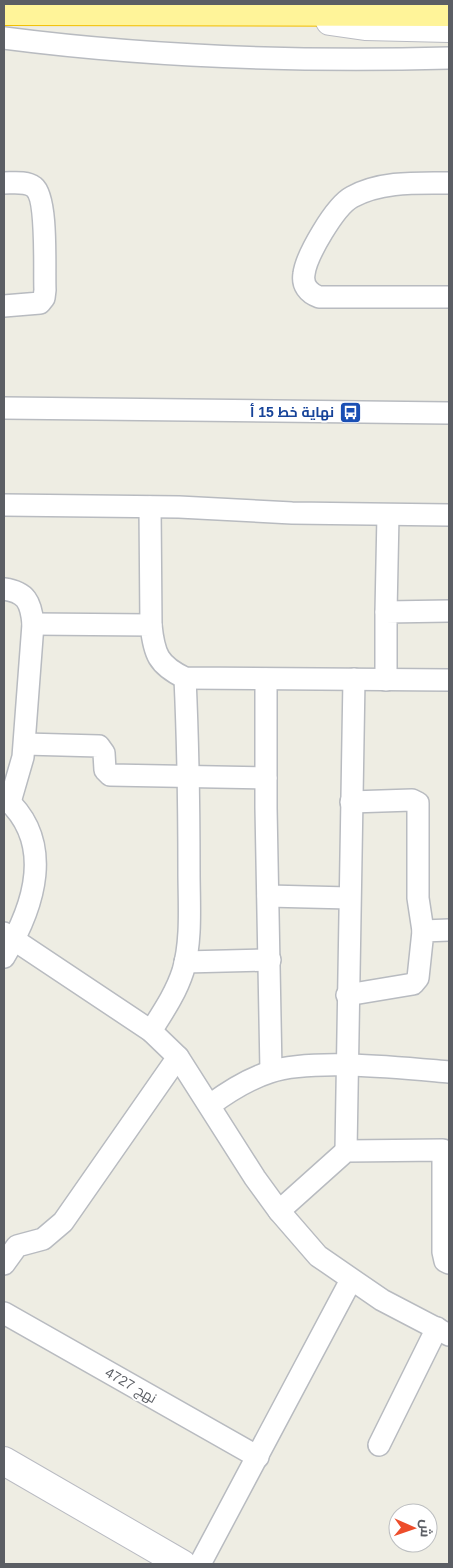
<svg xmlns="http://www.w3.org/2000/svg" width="453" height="1568" font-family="Helvetica,Cairo,sans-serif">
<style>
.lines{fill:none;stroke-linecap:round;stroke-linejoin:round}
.minor-casing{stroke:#b8bbc0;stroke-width:24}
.secondary-casing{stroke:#b9bbc2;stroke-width:30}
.trunk-casing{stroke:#f2be00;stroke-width:30}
.minor{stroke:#fff;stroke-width:21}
.secondary{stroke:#fff;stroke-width:28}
.trunk{stroke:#fff499;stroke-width:28}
.labels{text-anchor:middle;stroke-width:4;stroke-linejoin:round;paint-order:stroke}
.transit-label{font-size:14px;font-weight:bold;fill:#164399;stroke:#fff;text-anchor:end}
.street-label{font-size:14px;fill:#5b5e64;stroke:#fff}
</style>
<rect width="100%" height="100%" fill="#eeede3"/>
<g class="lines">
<defs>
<g id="minor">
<path d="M 4,38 C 151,57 301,62 449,58"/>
<path d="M 4,183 C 13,183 26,181 34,187 C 48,198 44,270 45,290 L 44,298 L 40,303 L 4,306"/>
<path d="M 449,183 C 417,183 381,181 352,197 C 335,206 306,256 304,274 C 302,285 308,293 319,297 L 449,297"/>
<path d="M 4,408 L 449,413"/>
<path d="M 4,505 L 179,507 L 292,513 L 449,515"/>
<path d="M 150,507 L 151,625"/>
<path d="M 4,589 C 26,592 31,602 33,624 L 23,757 L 10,802"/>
<path d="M 386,612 L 388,515"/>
<path d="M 33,624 L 151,625 C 154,654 158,665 185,678 L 449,680"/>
<path d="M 266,679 L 266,808 L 271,1071"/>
<path d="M 386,680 L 386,612 L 449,611"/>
<path d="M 25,744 L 99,746 L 104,753 L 105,770 L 110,775 L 266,778"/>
<path d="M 4,797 C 56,842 34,907 4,957"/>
<path d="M 351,802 L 412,800 L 418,803 L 418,898 L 423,931"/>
<path d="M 268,896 L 349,898"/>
<path d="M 4,933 L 151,1031 L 178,1057 L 255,1178 L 279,1211 L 318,1256 L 382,1300 L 449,1335"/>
<path d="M 185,962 L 270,960"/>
<path d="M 347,995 L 413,984 L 418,978 L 423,931 L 449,930"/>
<path d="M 151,1031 C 163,1012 176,993 183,971 C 192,940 189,904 189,872 C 189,807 188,743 185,678"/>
<path d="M 210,1105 C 229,1091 248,1079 270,1072 C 312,1058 403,1068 449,1072"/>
<path d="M 346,1151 L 354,679"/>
<path d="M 279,1211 L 346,1151 L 443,1150 L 443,1252 L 445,1261 L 449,1263"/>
<path d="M 4,1264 L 17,1246 L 43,1239 L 63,1222 L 178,1057"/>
<path d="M 4,1313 L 258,1457"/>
<path d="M 379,1445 L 437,1328"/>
<path d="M 200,1564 L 351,1280"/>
</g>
<g id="secondary">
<path d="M 330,21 L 365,26 L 449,28"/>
<path d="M 4,1461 L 182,1564"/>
</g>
<path id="trunk" d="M 4,11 L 449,12"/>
</defs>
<use href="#minor" class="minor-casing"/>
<use href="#secondary" class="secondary-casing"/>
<use href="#trunk" class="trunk-casing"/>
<use href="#minor" class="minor"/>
<use href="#secondary" class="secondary"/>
<use href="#trunk" class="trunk"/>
</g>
<defs>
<symbol id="bus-square" viewBox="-11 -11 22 22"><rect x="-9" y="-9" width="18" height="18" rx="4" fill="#1a4fb4" stroke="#fff"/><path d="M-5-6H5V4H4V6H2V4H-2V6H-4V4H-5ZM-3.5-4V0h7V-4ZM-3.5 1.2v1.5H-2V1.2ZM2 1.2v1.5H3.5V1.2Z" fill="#fff"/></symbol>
</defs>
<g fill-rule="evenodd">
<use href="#bus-square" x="338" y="400" width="25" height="25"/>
</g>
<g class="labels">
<g class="transit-label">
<text x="334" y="417">نهاية خط 15 أ</text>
</g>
<g class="street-label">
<text transform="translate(131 1385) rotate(30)" y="5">نهج 4727</text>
</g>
</g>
<rect width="453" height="1568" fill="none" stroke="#5b5e64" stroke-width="10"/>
<g transform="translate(413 1528) rotate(92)"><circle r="24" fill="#ffffff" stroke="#bdbfc1"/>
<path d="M0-4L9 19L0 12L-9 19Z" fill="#ed4d2b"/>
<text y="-8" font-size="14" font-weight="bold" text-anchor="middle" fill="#5b5e64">ش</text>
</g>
</svg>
